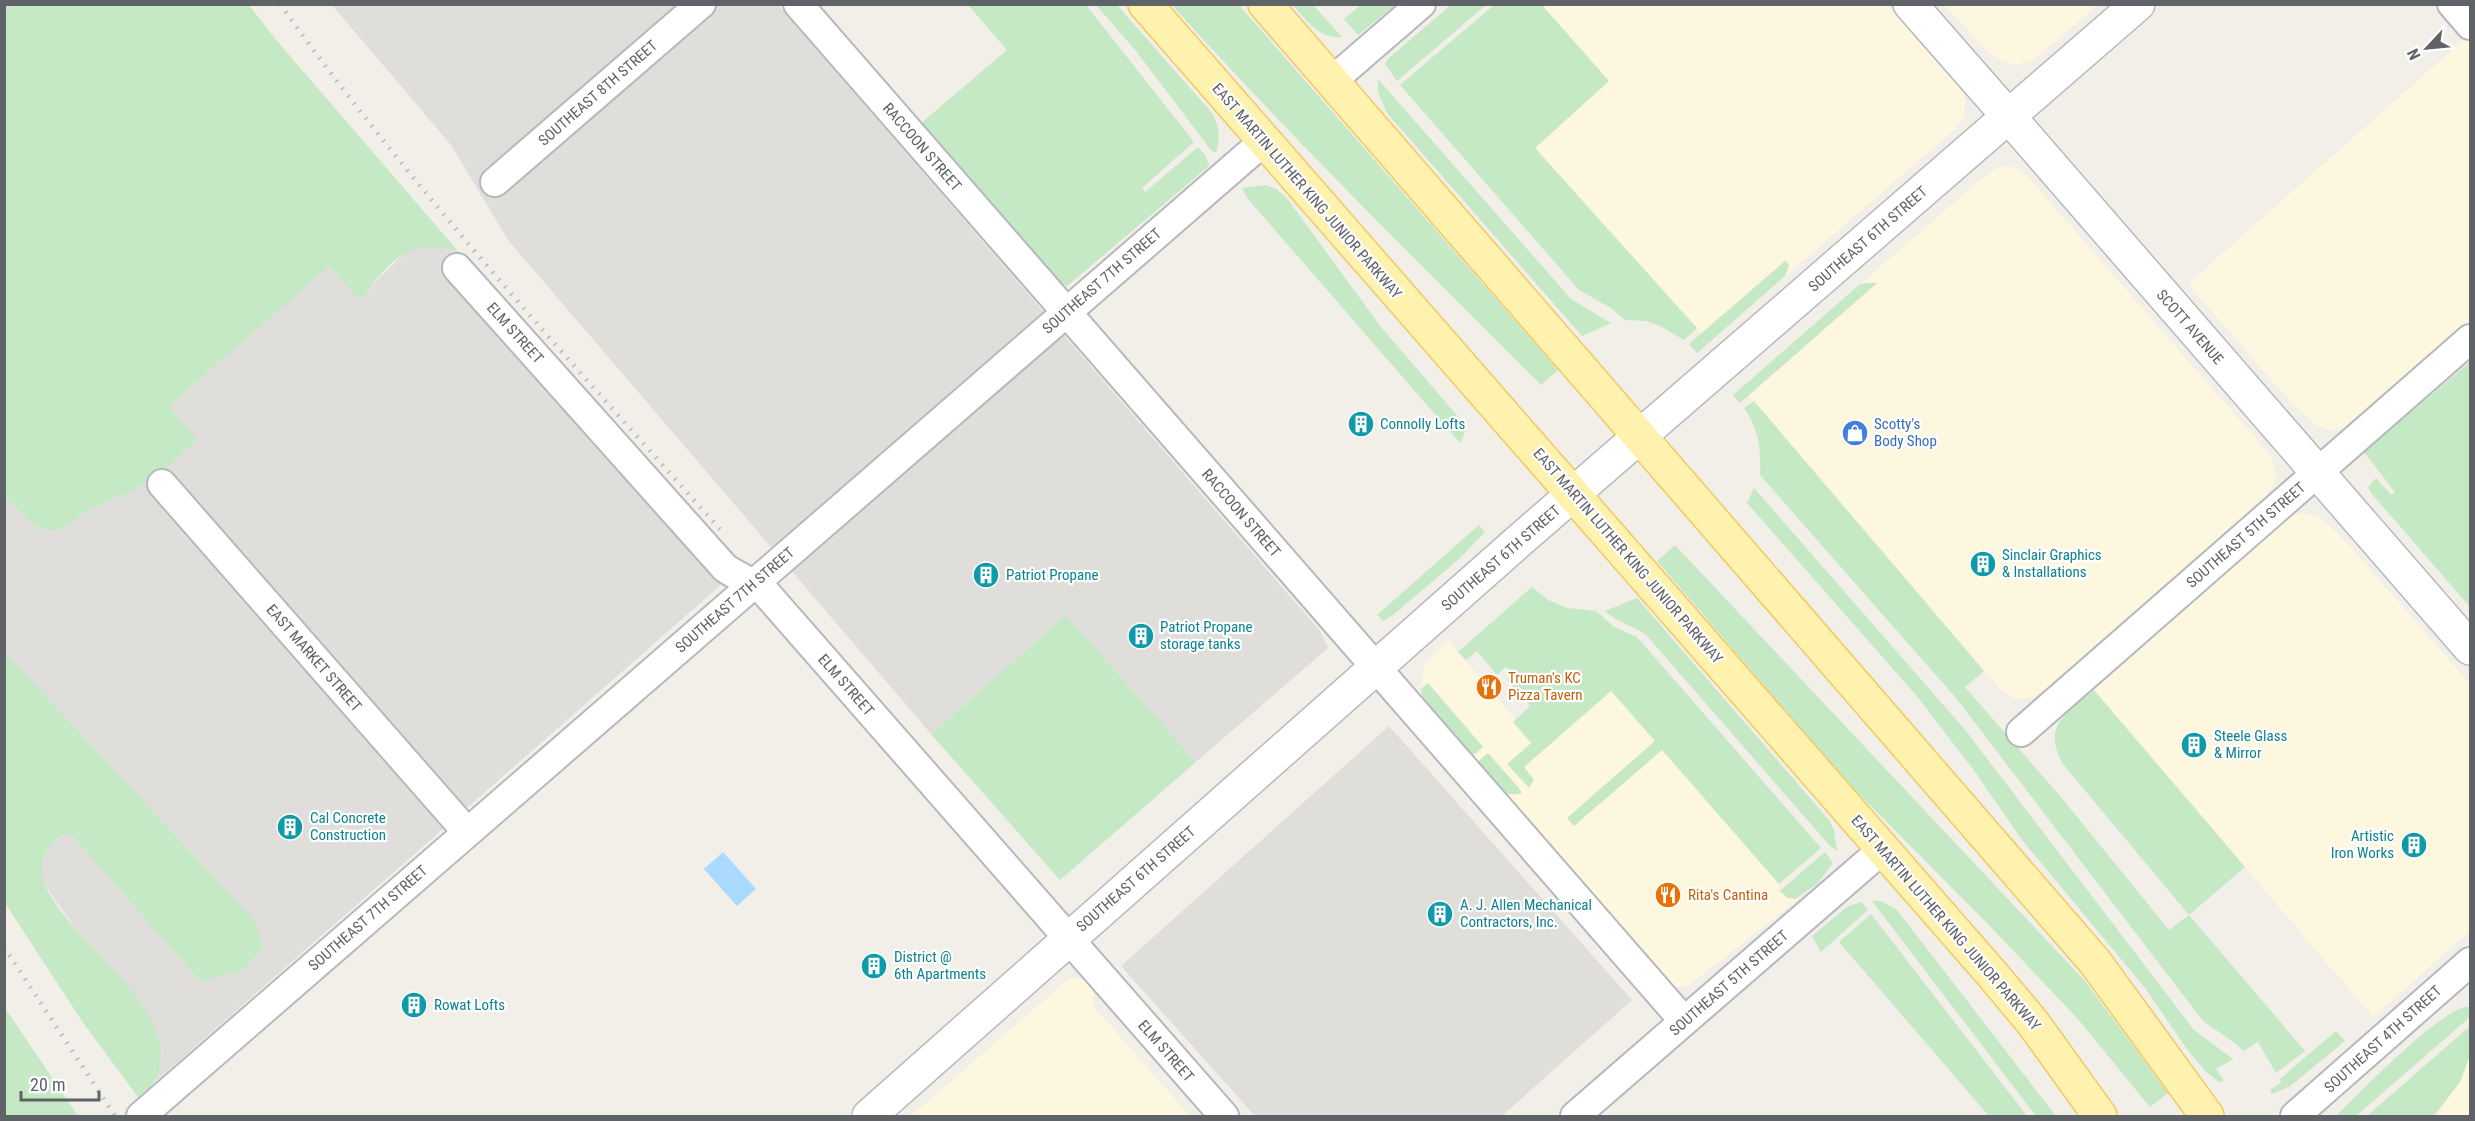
<svg xmlns="http://www.w3.org/2000/svg" width="2475" height="1121" font-family="'Roboto Condensed',sans-serif">
<style>
.commercial{fill:#fef7e0}
.industrial{fill:#e0deda}
.green{fill:#c5e8c5}
.water{fill:#aadaff}
.lines{fill:none;stroke-linecap:round;stroke-linejoin:round}
.minor-casing{stroke:#b5b8bc;stroke-width:32}
.tertiary-casing{stroke:#b5b8bc;stroke-width:36}
.secondary-casing{stroke:#b6babf;stroke-width:36}
.primary-casing{stroke:#f2c960;stroke-width:36}
.minor{stroke:#fff;stroke-width:28}
.tertiary{stroke:#fff;stroke-width:33}
.secondary{stroke:#fff;stroke-width:33}
.primary{stroke:#fff2af;stroke-width:33}
.rail{stroke:#b6b7b8;stroke-width:4.5;stroke-dasharray:1.5 8;stroke-linecap:butt}
.labels{text-anchor:middle;stroke-width:4.5;stroke-linejoin:round;paint-order:stroke}
.street-label{font-size:15px;fill:#5f6368;stroke:#fff}
.culture-label{font-size:15px;fill:#0d838f;stroke:#fff;text-anchor:start}
.shop-label{font-size:15px;fill:#366cbe;stroke:#fff;text-anchor:start}
.food-label{font-size:15px;fill:#c56008;stroke:#fff;text-anchor:start}
</style>
<rect width="100%" height="100%" fill="#f1efe8"/>
<g class="commercial">
<path d="M 1542,5 L 1887,5 L 1959,87 L 1964,95 L 1965,102 L 1964,117 L 1954,130 L 1709,342 L 1534,148 L 1609,81 Z"/>
<path d="M 1944,5 L 2097,5 L 2038,56 L 2028,62 L 2013,65 L 1990,54 Z"/>
<path d="M 2469,35 L 2470,37 L 2470,322 L 2353,422 L 2344,428 L 2330,431 L 2314,424 L 2289,400 L 2188,284 Z"/>
<path d="M 2009,166 L 2021,170 L 2027,176 L 2270,455 L 2277,475 L 2272,488 L 2263,500 L 2052,684 L 2033,697 L 2024,699 L 2016,699 L 2001,690 L 1742,387 L 1986,175 L 1997,168 Z"/>
<path d="M 2304,513 L 2322,519 L 2346,542 L 2470,684 L 2470,931 L 2373,1017 L 2094,690 L 2283,521 L 2296,514 Z"/>
<path d="M 1448,640 L 1543,751 L 1611,691 L 1655,741 L 1567,818 L 1574,826 L 1662,749 L 1779,884 L 1780,891 L 1795,899 L 1800,898 L 1688,986 L 1674,987 L 1668,984 L 1423,699 L 1421,689 L 1424,664 Z"/>
<path d="M 1073,978 L 1082,979 L 1090,984 L 1094,990 L 1093,1006 L 1190,1116 L 911,1116 L 1065,982 Z"/>
<path d="M 2470,1056 L 2470,1116 L 2434,1116 L 2460,1082 Z"/>
</g>
<g class="industrial">
<path d="M 332,5 L 778,5 L 1320,631 L 1328,648 L 1196,762 L 1066,615 L 931,734 L 508,240 L 451,145 Z"/>
<path d="M 436,246 L 458,251 L 739,569 L 156,1081 L 161,1057 L 84,939 L 54,899 L 42,878 L 42,862 L 51,844 L 62,836 L 68,834 L 72,836 L 200,981 L 255,921 L 5,652 L 4,499 L 11,503 L 33,524 L 45,531 L 62,529 L 90,510 L 150,482 L 169,406 L 329,265 L 359,299 L 405,252 L 419,247 Z"/>
<path d="M 1389,726 L 1632,1000 L 1502,1116 L 1255,1116 L 1121,966 Z"/>
</g>
<g class="green">
<path d="M 4,5 L 249,5 L 277,41 L 458,251 C 402,237 393,262 359,300 L 329,266 L 169,406 L 197,440 L 150,482 L 90,510 L 62,529 L 45,531 L 33,524 L 11,503 L 5,499 Z"/>
<path d="M 968,5 L 1086,5 L 1194,142 L 1142,188 L 1145,192 L 1198,147 L 1206,156 L 1209,166 L 1067,286 L 1058,283 L 920,124 L 1007,50 Z"/>
<path d="M 1096,5 L 1117,5 L 1212,113 C 1220,127 1220,138 1216,153 L 1211,150 L 1136,51 Z"/>
<path d="M 1172,5 L 1239,5 L 1558,370 L 1541,385 C 1416,260 1290,136 1172,5 Z"/>
<path d="M 1293,5 L 1313,5 L 1342,37 C 1319,39 1306,20 1293,5 Z"/>
<path d="M 1361,5 L 1361,4 L 1395,5 L 1358,35 L 1344,19 Z"/>
<path d="M 1451,5 L 1486,5 L 1397,81 L 1385,64 L 1389,58 Z"/>
<path d="M 1494,5 L 1542,5 L 1609,81 L 1535,148 L 1697,328 L 1684,340 L 1660,326 L 1646,321 L 1625,320 L 1611,308 L 1579,290 L 1400,85 Z"/>
<path d="M 1378,79 L 1571,299 L 1611,323 L 1582,336 L 1387,113 L 1378,92 Z"/>
<path d="M 1266,185 L 1276,189 L 1286,197 L 1381,327 L 1467,427 L 1460,443 L 1248,199 L 1242,188 Z"/>
<path d="M 1786,260 L 1789,266 L 1785,276 L 1697,353 L 1689,344 Z"/>
<path d="M 1865,283 L 1877,283 L 1740,403 L 1733,395 L 1859,285 Z"/>
<path d="M 2470,362 L 2470,607 L 2372,494 L 2368,487 L 2376,478 L 2391,495 L 2395,492 L 2364,452 Z"/>
<path d="M 1754,401 L 1984,671 L 1965,687 L 2060,796 L 2169,930 L 2189,915 L 2063,764 C 2041,725 2067,714 2094,690 L 2245,867 L 2189,915 L 2305,1051 L 2276,1073 L 2258,1042 L 2243,1051 L 2236,1044 L 2203,1021 L 1956,698 L 1760,475 C 1761,449 1759,429 1744,408 Z"/>
<path d="M 1754,488 L 1966,731 L 2194,1030 L 2233,1059 L 2216,1069 L 2224,1081 L 2219,1082 L 2205,1071 L 2187,1049 L 2145,988 L 2022,840 L 1973,769 L 1916,695 L 1747,503 Z"/>
<path d="M 1479,525 L 1485,532 L 1460,558 L 1393,615 L 1383,621 L 1377,615 Z"/>
<path d="M 1675,545 L 2084,980 L 2168,1093 L 2150,1107 L 2077,1018 L 1987,923 L 1853,788 L 1657,561 Z"/>
<path d="M 1532,587 L 1548,600 L 1567,608 L 1596,611 L 1614,627 L 1637,637 L 1821,848 L 1779,884 L 1662,750 L 1574,826 L 1567,818 L 1655,741 L 1611,691 L 1524,767 L 1534,780 L 1529,788 L 1507,764 L 1531,743 L 1513,722 L 1530,706 L 1507,680 L 1513,675 L 1506,667 L 1497,675 L 1477,651 L 1466,660 L 1458,652 Z"/>
<path d="M 1637,598 L 1829,820 L 1834,830 L 1837,851 L 1830,846 L 1647,636 C 1634,625 1617,623 1605,611 Z"/>
<path d="M 1066,615 L 1196,762 L 1060,880 L 931,734 Z"/>
<path d="M 5,652 L 255,921 L 263,947 L 242,971 L 200,981 L 72,836 L 68,834 C 56,837 51,844 45,855 C 18,910 175,992 160,1063 C 159,1068 158,1077 155,1081 C 152,1087 143,1092 138,1097 L 84,1024 L 5,903 Z"/>
<path d="M 1428,683 L 1483,747 L 1471,757 L 1423,699 L 1421,689 Z"/>
<path d="M 1488,753 L 1519,788 L 1522,793 C 1500,800 1489,777 1476,763 Z"/>
<path d="M 1825,852 L 1833,863 L 1817,884 L 1795,899 L 1788,898 L 1780,891 Z"/>
<path d="M 1872,901 L 1881,901 L 1897,910 L 2056,1116 L 2036,1116 Z"/>
<path d="M 1861,902 L 1868,910 L 1821,952 L 1812,936 L 1847,907 Z"/>
<path d="M 1871,914 L 2027,1116 L 1989,1116 L 1839,942 Z"/>
<path d="M 2465,1007 L 2470,1007 L 2470,1017 L 2356,1116 L 2336,1116 C 2360,1092 2436,1014 2465,1007 Z"/>
<path d="M 5,1008 L 78,1116 L 5,1116 Z"/>
<path d="M 2470,1026 L 2470,1056 L 2460,1082 L 2434,1116 L 2367,1116 Z"/>
<path d="M 2336,1031 L 2345,1041 L 2289,1087 L 2272,1094 L 2270,1090 L 2281,1083 L 2280,1079 Z"/>
</g>
<path class="water" d="M 723,852 L 756,889 L 737,906 L 704,869 Z"/>
<g class="lines">
<defs>
<g id="minor">
<path d="M 798,4 L 1684,1021"/>
<path d="M 2452,4 L 2470,25"/>
<path d="M 1332,81 L 1421,4"/>
<path d="M 495,182 L 701,4"/>
<path d="M 457,268 L 725,568 C 738,577 755,583 766,593 L 1224,1116"/>
<path d="M 162,484 L 467,832"/>
<path d="M 2021,732 L 2470,339"/>
<path d="M 141,1116 L 1264,141"/>
<path d="M 1575,1116 L 1883,849"/>
<path d="M 2295,1116 L 2470,962"/>
</g>
<path id="tertiary" d="M 1910,4 L 2009,117"/>
<g id="secondary">
<path d="M 2009,117 L 2470,648"/>
<path d="M 869,1116 L 1520,540 L 2138,4"/>
</g>
<g id="primary">
<path d="M 1145,4 L 1992,974 L 2033,1023 L 2100,1116"/>
<path d="M 1265,4 L 2095,962 L 2207,1116"/>
</g>
</defs>
<use href="#minor" class="minor-casing"/>
<use href="#tertiary" class="tertiary-casing"/>
<use href="#secondary" class="secondary-casing"/>
<use href="#primary" class="primary-casing"/>
<use href="#minor" class="minor"/>
<use href="#tertiary" class="tertiary"/>
<use href="#secondary" class="secondary"/>
<use href="#primary" class="primary"/>
<g class="rail">
<path d="M 280,4 C 414,192 572,363 725,535"/>
<path d="M 4,947 L 115,1116"/>
</g>
</g>
<defs>
<symbol id="building-disc" viewBox="-11 -11 22 22"><circle r="9.5" fill="#0f9aa8" stroke="#fff"/><path d="M-4-6H4V6H1V3H-1V6H-4ZM-2.5-4.3h1.7v1.8h-1.7ZM.8-4.3h1.7v1.8H.8ZM-2.5-1h1.7V.8h-1.7ZM.8-1h1.7V.8H.8Z" fill="#fff"/></symbol>
<symbol id="shop-disc" viewBox="-11 -11 22 22"><circle r="9.5" fill="#3f7fe0" stroke="#fff"/><path d="M-5-2.5h2.3a2.7 3.5 0 0 1 5.4 0H5L5.5 6h-11ZM-1.5-2.5h3a1.5 2.3 0 0 0-3 0Z" fill="#fff"/></symbol>
<symbol id="restaurant-disc" viewBox="-11 -11 22 22"><circle r="9.5" fill="#e8710a" stroke="#fff"/><path d="M-5-6h1v4h1v-4h1v4h1v-4h1v5L-1.5 .5V6h-2V.5L-5-1ZM5-6V6H3V1.5H1.5Q1.5-4 5-6Z" fill="#fff"/></symbol>
</defs>
<g fill-rule="evenodd">
<use href="#building-disc" x="1346" y="409" width="30" height="30"/>
<use href="#shop-disc" x="1840" y="418" width="30" height="30"/>
<use href="#building-disc" x="1968" y="549" width="30" height="30"/>
<use href="#building-disc" x="971" y="560" width="30" height="30"/>
<use href="#building-disc" x="1126" y="621" width="30" height="30"/>
<use href="#restaurant-disc" x="1474" y="672" width="30" height="30"/>
<use href="#building-disc" x="2179" y="730" width="30" height="30"/>
<use href="#building-disc" x="275" y="812" width="30" height="30"/>
<use href="#building-disc" x="2399" y="830" width="30" height="30"/>
<use href="#restaurant-disc" x="1653" y="880" width="30" height="30"/>
<use href="#building-disc" x="1425" y="899" width="30" height="30"/>
<use href="#building-disc" x="859" y="951" width="30" height="30"/>
<use href="#building-disc" x="399" y="990" width="30" height="30"/>
</g>
<g class="labels">
<g class="street-label">
<text transform="translate(598 93) rotate(-41)" y="5">SOUTHEAST 8TH STREET</text>
<text transform="translate(922 147) rotate(49)" y="5">RACCOON STREET</text>
<text transform="translate(1307 191) rotate(49)" y="5">EAST MARTIN LUTHER KING JUNIOR PARKWAY</text>
<text transform="translate(1868 239) rotate(-41)" y="5">SOUTHEAST 6TH STREET</text>
<text transform="translate(1102 281) rotate(-41)" y="5">SOUTHEAST 7TH STREET</text>
<text transform="translate(2190 327) rotate(49)" y="5">SCOTT AVENUE</text>
<text transform="translate(515 333) rotate(48)" y="5">ELM STREET</text>
<text transform="translate(1241 513) rotate(49)" y="5">RACCOON STREET</text>
<text transform="translate(2246 535) rotate(-41)" y="5">SOUTHEAST 5TH STREET</text>
<text transform="translate(1628 556) rotate(49)" y="5">EAST MARTIN LUTHER KING JUNIOR PARKWAY</text>
<text transform="translate(1501 558) rotate(-41)" y="5">SOUTHEAST 6TH STREET</text>
<text transform="translate(735 600) rotate(-41)" y="5">SOUTHEAST 7TH STREET</text>
<text transform="translate(314 658) rotate(49)" y="5">EAST MARKET STREET</text>
<text transform="translate(846 685) rotate(49)" y="5">ELM STREET</text>
<text transform="translate(1136 879) rotate(-41)" y="5">SOUTHEAST 6TH STREET</text>
<text transform="translate(368 918) rotate(-41)" y="5">SOUTHEAST 7TH STREET</text>
<text transform="translate(1946 923) rotate(49)" y="5">EAST MARTIN LUTHER KING JUNIOR PARKWAY</text>
<text transform="translate(1729 983) rotate(-41)" y="5">SOUTHEAST 5TH STREET</text>
<text transform="translate(2383 1039) rotate(-42)" y="5">SOUTHEAST 4TH STREET</text>
<text transform="translate(1166 1051) rotate(49)" y="5">ELM STREET</text>
</g>
<g class="culture-label">
<text x="1380" y="429">Connolly Lofts</text>
<text x="2002" y="560">Sinclair Graphics<tspan x="2002" dy="17">&amp; Installations</tspan></text>
<text x="1006" y="580">Patriot Propane</text>
<text x="1160" y="632">Patriot Propane<tspan x="1160" dy="17">storage tanks</tspan></text>
<text x="2214" y="741">Steele Glass<tspan x="2214" dy="17">&amp; Mirror</tspan></text>
<text x="310" y="823">Cal Concrete<tspan x="310" dy="17">Construction</tspan></text>
<text x="2394" y="841" text-anchor="end">Artistic<tspan x="2394" dy="17">Iron Works</tspan></text>
<text x="1460" y="910">A. J. Allen Mechanical<tspan x="1460" dy="17">Contractors, Inc.</tspan></text>
<text x="894" y="962">District @<tspan x="894" dy="17">6th Apartments</tspan></text>
<text x="434" y="1010">Rowat Lofts</text>
</g>
<g class="shop-label">
<text x="1874" y="429">Scotty's<tspan x="1874" dy="17">Body Shop</tspan></text>
</g>
<g class="food-label">
<text x="1508" y="683">Truman's KC<tspan x="1508" dy="17">Pizza Tavern</tspan></text>
<text x="1688" y="900">Rita's Cantina</text>
</g>
</g>
<rect width="2475" height="1121" fill="none" stroke="#5f6368" stroke-width="12"/>
<g transform="translate(2427 48) rotate(244)" stroke="#ffffff" stroke-width="4.5" paint-order="stroke">
<path d="M0-4.5L10 22L0 15L-10 22Z" fill="#5f6368"/>
<text y="-9" font-size="16" font-weight="bold" text-anchor="middle" fill="#5f6368">N</text>
</g>
<path d="M21 1091v9h78v-9" fill="none" stroke="#5f6368" stroke-width="3"/>
<text x="30" y="1091" font-size="18" fill="#5f6368" stroke="#ffffff" stroke-width="4.5" paint-order="stroke">20 m</text>
</svg>
